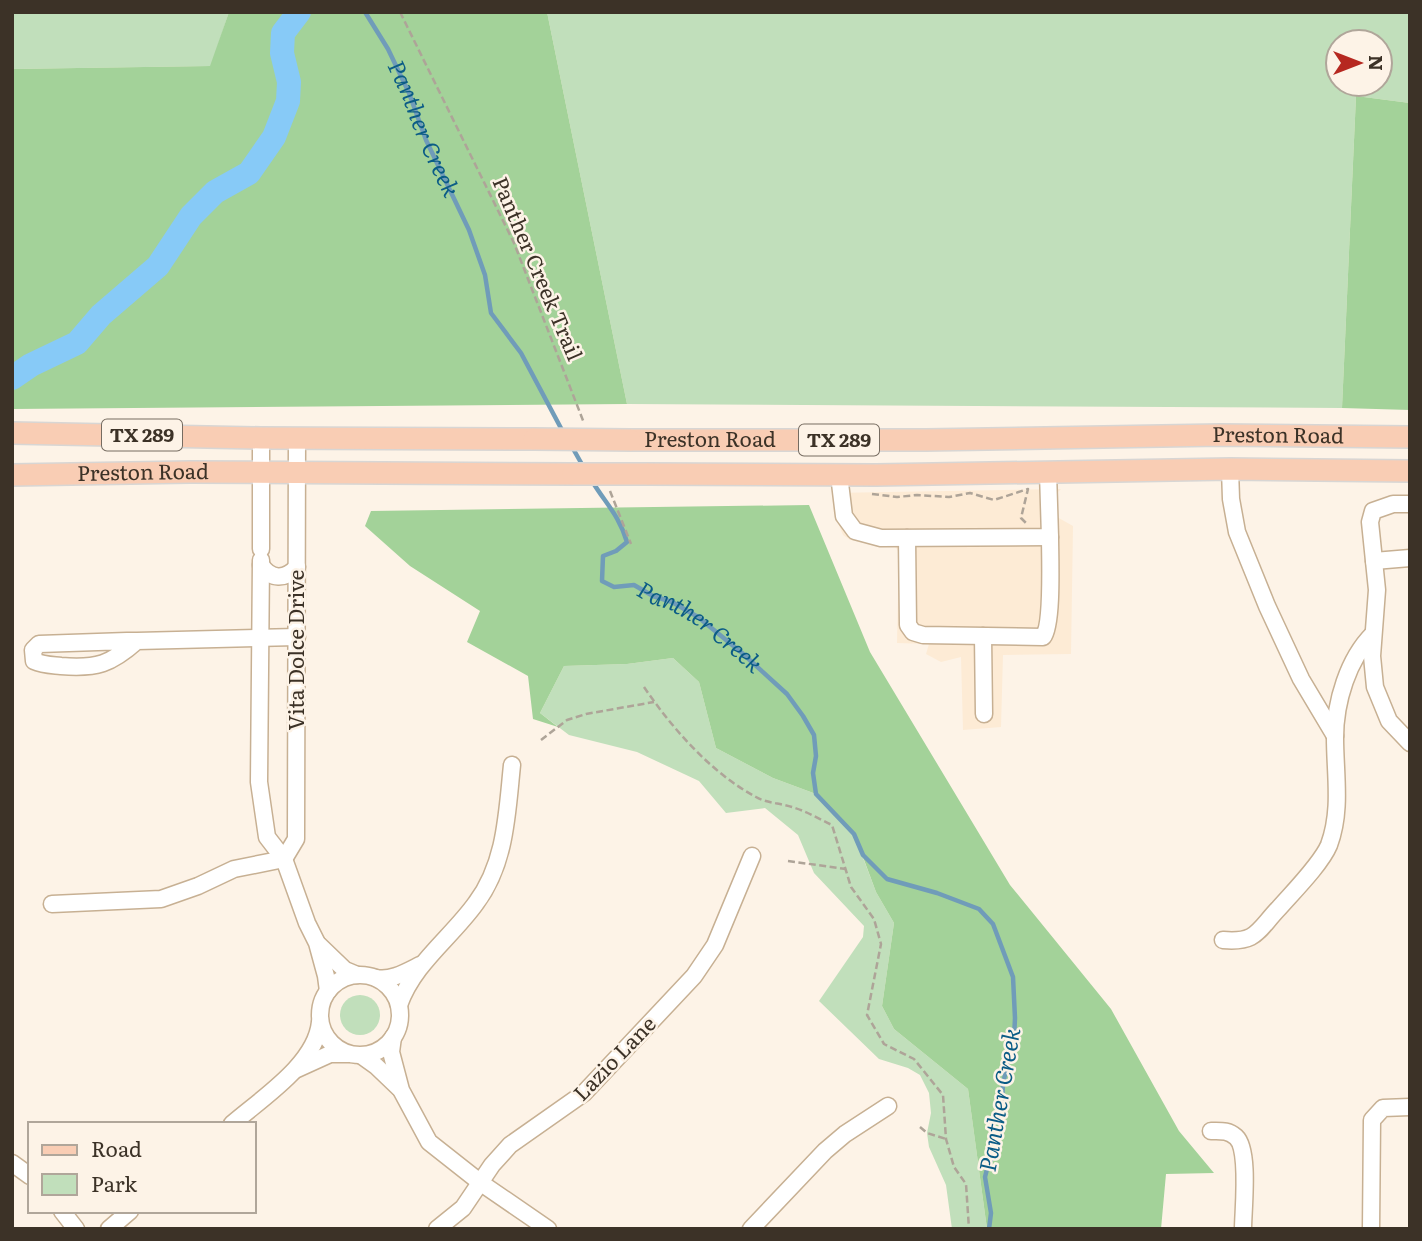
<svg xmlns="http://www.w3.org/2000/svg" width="1422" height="1241" font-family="Literata,serif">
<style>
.built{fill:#fdebd5}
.green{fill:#c1dfbb;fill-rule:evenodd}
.forest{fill:#a3d299}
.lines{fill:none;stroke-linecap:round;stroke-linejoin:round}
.stream{stroke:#709cb9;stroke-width:4.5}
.river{stroke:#87caf7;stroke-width:24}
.minor-casing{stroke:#c7b093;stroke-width:19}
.major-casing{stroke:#d8d6d4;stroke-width:24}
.path{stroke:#aea498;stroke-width:2.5;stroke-dasharray:7 3.5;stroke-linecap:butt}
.minor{stroke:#fff;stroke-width:16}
.major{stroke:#f9cdb4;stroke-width:21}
.major-bridge-casing{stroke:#d8d6d4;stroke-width:24;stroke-linecap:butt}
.major-bridge{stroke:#f9cdb4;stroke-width:21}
.labels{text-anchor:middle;stroke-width:5;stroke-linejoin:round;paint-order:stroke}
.shield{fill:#fdf3e7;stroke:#766c61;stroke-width:2}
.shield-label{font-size:19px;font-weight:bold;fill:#3c3227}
.street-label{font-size:21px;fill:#3c3227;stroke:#fdf3e7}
.water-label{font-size:23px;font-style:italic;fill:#0b5c86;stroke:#fdf3e7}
</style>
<rect width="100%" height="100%" fill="#fdf3e7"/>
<path class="built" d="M 1061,489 L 1056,494 L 1057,517 L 1073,526 L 1071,654 L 1003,655 L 1001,727 L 963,730 L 961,657 L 941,662 L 926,654 L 929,644 L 897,643 L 899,552 L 892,543 L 850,540 L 843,535 L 834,513 L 832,493 Z"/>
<g class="green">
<path d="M 12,12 L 229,12 L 211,66 L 12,69 Z"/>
<path d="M 547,12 L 1410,12 L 1410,103 L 1356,96 L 1342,408 L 627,404 ZM 1338,42 L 1380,42 L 1380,84 L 1338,84 Z"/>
<path d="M 673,658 L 699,682 L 716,748 L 773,778 L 816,794 L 854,834 L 876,892 L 894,923 L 882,1006 L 894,1029 L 968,1089 L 987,1229 L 952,1229 L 946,1185 L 929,1147 L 927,1133 L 931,1113 L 929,1093 L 920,1075 L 908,1068 L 879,1059 L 819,1001 L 863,937 L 864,926 L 814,873 L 798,835 L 765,808 L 726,813 L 699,781 L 637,752 L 569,735 L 540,713 L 564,666 L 627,664 Z"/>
<circle cx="360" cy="1015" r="20"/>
</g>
<g class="forest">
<path d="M 229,12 L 547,12 L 627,404 L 12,409 L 12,69 L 210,66 Z"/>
<path d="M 1356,96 L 1410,103 L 1410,410 L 1342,408 Z"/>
<path d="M 809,505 L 870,652 L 1010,885 L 1111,1009 L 1179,1131 L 1214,1173 L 1166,1174 L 1161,1229 L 987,1229 L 968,1089 L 894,1029 L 882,1006 L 894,923 L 876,892 L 854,833 L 816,794 L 773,778 L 716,748 L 699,682 L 673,658 L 627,664 L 564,666 L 540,713 L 558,727 L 533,719 L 528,676 L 467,642 L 480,611 L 410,566 L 365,526 L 371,511 Z"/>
</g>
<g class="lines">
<g class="stream">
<path id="s1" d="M 365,12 L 388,49 L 409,93 L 426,140 L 469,230 L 485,275 L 491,313 L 521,353 L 563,432"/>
<path d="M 571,445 L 584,468"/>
<path id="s2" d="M 592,481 C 606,504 619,515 627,542 L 616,551 L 603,556 L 602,581 L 614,587 L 634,585 L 653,596 L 672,602 L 698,617 L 742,653 L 787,694 L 803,716 L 814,735 L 816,756 L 813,773 L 816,794 L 854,834 L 863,855 L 887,879 L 937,893 L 979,909 L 993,924 L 1013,977 L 1015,1018 L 1014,1039 L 1003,1083 L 1001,1127 L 997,1150 L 988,1165 L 985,1177 L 991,1213 L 989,1229"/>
</g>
<path class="river" d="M 12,378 L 31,365 L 77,343 L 101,315 L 158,266 L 191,216 L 215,192 L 249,173 L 274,137 L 288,101 L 289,82 L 282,53 L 283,33 L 299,12"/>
<defs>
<g id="minor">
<path d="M 261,438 L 261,549"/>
<path d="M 1230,469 L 1231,499 L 1237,532 L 1267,606 L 1301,679 L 1335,736"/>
<path d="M 839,475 L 844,516 L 855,531 L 881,538 L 1050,537 L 1048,472"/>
<path d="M 1410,504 L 1393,504 L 1373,511 L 1370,522 L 1377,590 L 1372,656 L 1375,687 L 1389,721 L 1410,743"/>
<path d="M 907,538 L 908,625 L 913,632 L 923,635 L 1043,637 C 1053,625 1050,556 1050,537"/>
<path d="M 261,560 L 259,782 L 267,837 L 284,859 L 307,923 L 317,943 L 326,976 L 328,991"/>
<path d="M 1374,561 L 1410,558"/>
<path d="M 261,565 C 271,580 285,580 297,567"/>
<path d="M 983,636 L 984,714"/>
<path d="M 137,641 C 111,664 97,669 61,666 C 52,665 43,665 34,661 L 33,650 L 39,644 L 127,641 L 137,641 L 297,637"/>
<path d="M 284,859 L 296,839 L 297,438"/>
<path d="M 52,904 L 161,899 L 198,886 L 234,869 L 284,859"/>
<path d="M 1223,940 C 1257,943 1257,931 1279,908 C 1293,892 1321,864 1329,845 C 1342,810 1335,774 1335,738 C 1335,702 1348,659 1373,634"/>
<path d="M 319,945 L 345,970 L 357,975"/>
<circle cx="360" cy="1015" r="40"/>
<path d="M 376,978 C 391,981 406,972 420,965"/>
<path d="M 399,1005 C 414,963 451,938 476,903 C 506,863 507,813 512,765"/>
<path d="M 393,1037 L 391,1052 L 401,1090 L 429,1142 L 481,1183 L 548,1229"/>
<path d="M 362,1056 L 376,1066 L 399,1088"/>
<path d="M 297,1069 L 330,1054 L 348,1054"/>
<path d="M 232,1124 C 262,1098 316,1064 320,1022"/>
<path d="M 1211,1131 C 1221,1131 1228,1130 1236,1137 C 1250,1150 1243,1210 1243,1229"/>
<path d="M 12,1163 L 30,1176"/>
<path d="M 62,1211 L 76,1229"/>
<path d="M 109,1229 L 130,1211"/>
<path d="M 437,1229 L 463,1208 L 492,1165 L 510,1145 L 584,1093 L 694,976 L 715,945 L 752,856"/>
<path d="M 751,1229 L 825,1151 L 845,1134 L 888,1106"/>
<path d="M 1371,1229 L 1372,1120 L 1383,1108 L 1410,1107"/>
</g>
<g id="major">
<path d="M 12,433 L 261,438 L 534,439"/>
<path id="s3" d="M 630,440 L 926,440 L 1220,435 L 1410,437"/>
<path d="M 647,474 L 876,475 L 1230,469 L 1410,471"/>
<path id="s4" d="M 12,475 L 190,472 L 573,474"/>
</g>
</defs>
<use href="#minor" class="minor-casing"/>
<use href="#major" class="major-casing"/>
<g class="path">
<path d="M 400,12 L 514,243 L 584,423"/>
<path d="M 610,491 L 631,544"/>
<path d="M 872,494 L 897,497 L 917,495 L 949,497 L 970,493 L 994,500 L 1028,489 L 1021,518 L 1026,523"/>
<path d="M 644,687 C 672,728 711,773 756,797 C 766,803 780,803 792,807 C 806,811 819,819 832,825 L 851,887 L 874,919 L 881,944 L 867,1015 L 884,1044 L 914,1059 L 943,1095 L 946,1139 L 954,1167 L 966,1184 L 969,1229"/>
<path d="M 541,740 L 567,720 L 586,714 L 654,702"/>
<path d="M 788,861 L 846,869"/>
<path d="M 920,1127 L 927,1133 L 946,1139"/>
</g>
<use href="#minor" class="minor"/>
<use href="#major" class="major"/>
<defs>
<g id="major-bridge">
<path d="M 534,439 L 630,440"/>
<path d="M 573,474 L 647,474"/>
</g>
</defs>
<use href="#major-bridge" class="major-bridge-casing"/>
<use href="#major-bridge" class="major-bridge"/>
</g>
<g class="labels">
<g class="shield">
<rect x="102" y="419.5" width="80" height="31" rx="5"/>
<rect x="799" y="424.5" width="80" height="31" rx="5"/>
</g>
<g class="shield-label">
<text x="142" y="442">TX 289</text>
<text x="839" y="447">TX 289</text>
</g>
<g class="street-label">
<text transform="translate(537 269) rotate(67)" y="7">Panther Creek Trail</text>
<text dy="7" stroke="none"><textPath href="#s3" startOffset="648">Preston Road</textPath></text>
<text dy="7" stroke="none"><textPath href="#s3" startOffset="80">Preston Road</textPath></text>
<text dy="7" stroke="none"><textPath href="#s4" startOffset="131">Preston Road</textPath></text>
<text transform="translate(297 650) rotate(-90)" y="7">Vita Dolce Drive</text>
<text transform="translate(615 1059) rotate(-46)" y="7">Lazio Lane</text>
</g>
<g class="water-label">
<text dy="8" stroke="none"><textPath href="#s1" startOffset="131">Panther Creek</textPath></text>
<text dy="8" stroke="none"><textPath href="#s2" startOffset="236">Panther Creek</textPath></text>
<text transform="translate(1000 1100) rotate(-80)" y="8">Panther Creek</text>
</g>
</g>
<rect width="1422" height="1241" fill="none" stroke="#3c3227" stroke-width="28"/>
<rect x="28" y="1122" width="228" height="91" fill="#fdf3e7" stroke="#b0a69a" stroke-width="2"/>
<rect x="42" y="1145" width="35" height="10" fill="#f9cdb4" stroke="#b0a69a" stroke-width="2"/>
<text x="91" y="1157" font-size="21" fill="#3c3227">Road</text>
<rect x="42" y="1174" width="35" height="21" fill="#c1dfbb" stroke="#b0a69a" stroke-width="2"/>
<text x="91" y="1192" font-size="21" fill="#3c3227">Park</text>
<g transform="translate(1359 63) rotate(90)"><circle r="33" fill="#fdf3e7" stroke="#b0a69a" stroke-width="2"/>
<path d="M0-5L12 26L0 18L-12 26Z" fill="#b62820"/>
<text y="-10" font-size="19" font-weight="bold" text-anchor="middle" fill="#3c3227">N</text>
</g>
</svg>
